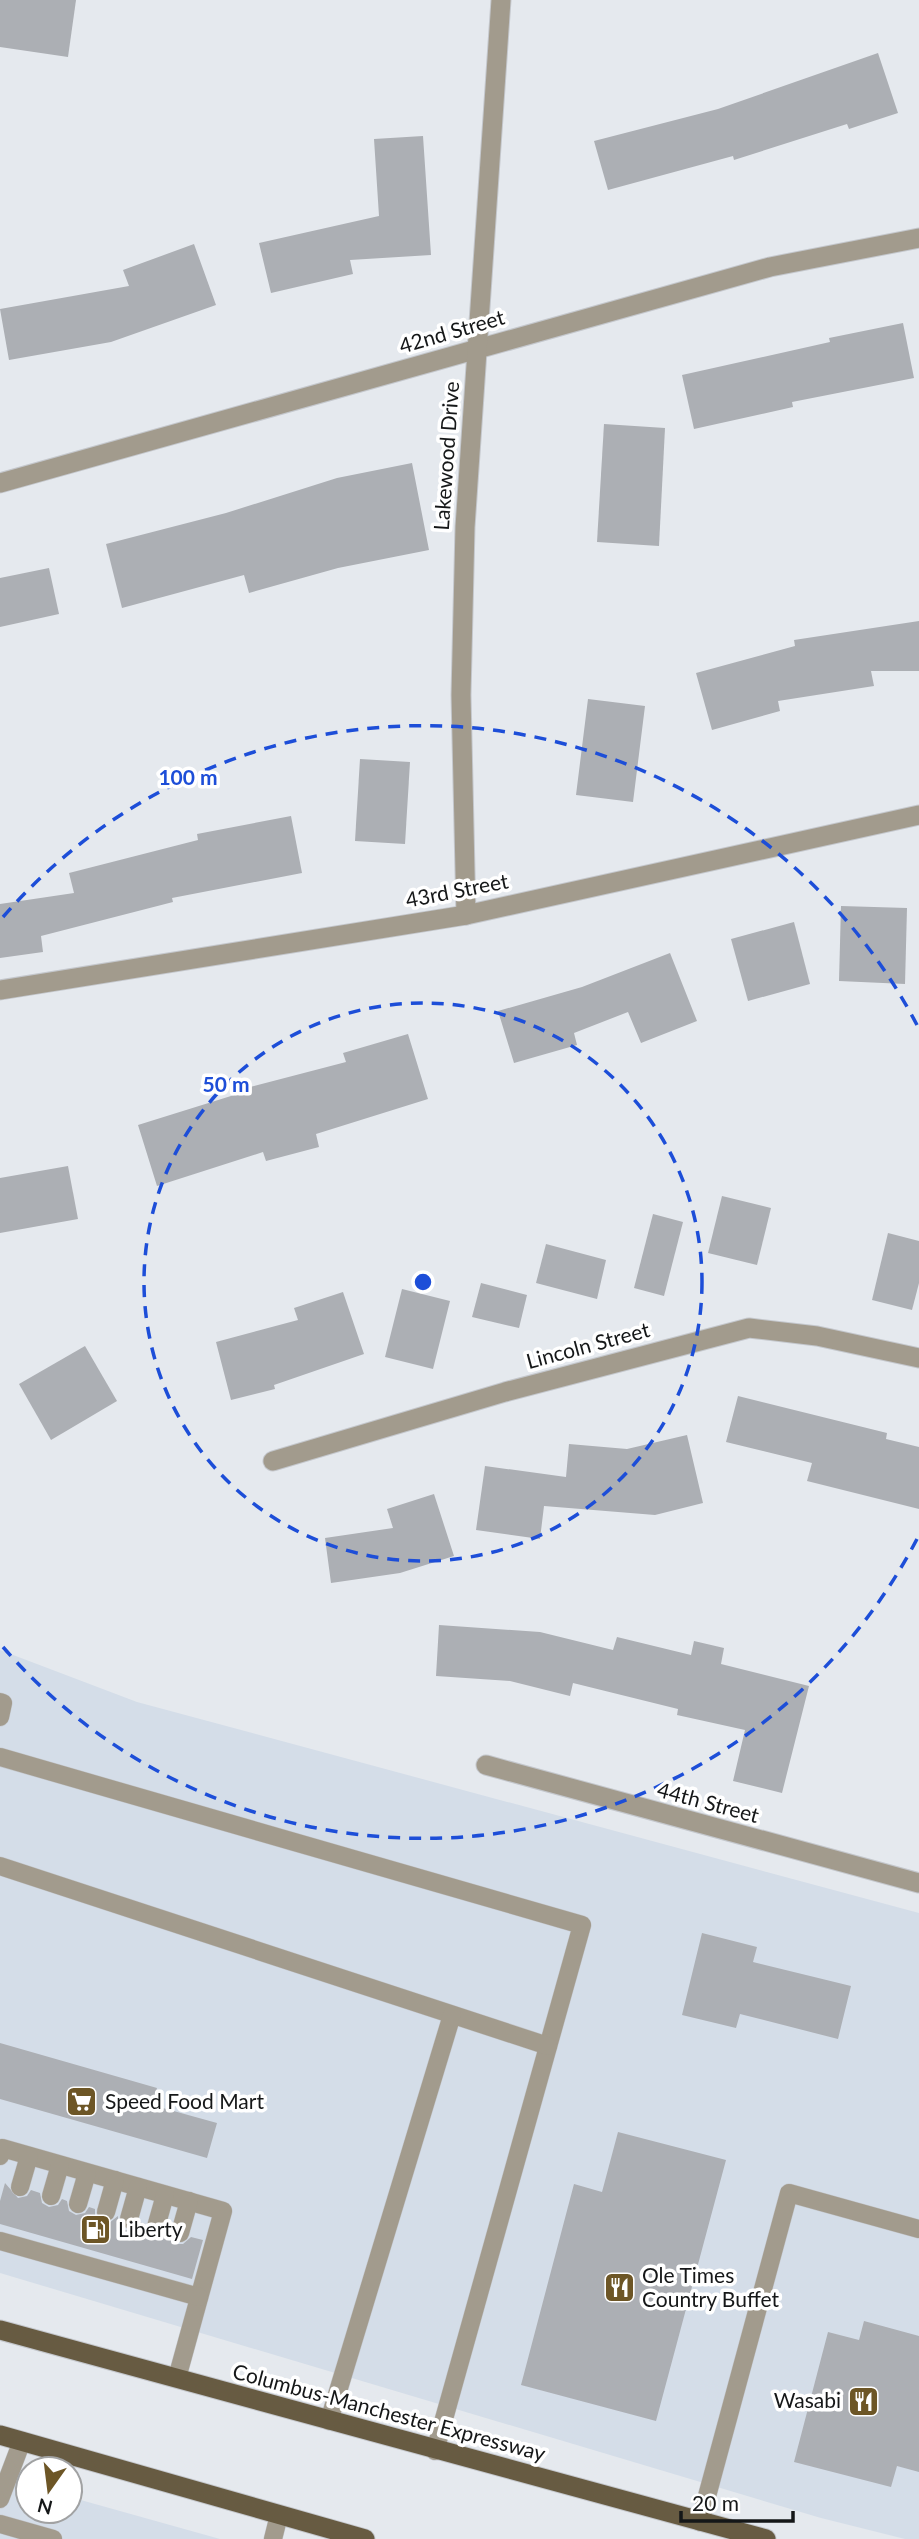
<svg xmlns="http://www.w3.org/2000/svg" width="919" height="2539" font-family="Lato,sans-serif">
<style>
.built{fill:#d4dde8}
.building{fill:#acafb4}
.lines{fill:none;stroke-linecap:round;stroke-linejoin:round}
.service-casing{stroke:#c4c7cc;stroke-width:19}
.minor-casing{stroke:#c4c7cc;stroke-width:21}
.primary-casing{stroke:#c4c7cc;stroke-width:21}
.service{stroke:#a29b8d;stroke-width:18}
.minor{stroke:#a29b8d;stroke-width:19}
.primary{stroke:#675b42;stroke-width:19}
.ring{fill:none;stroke:#1d4ed8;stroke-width:3.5;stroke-dasharray:12 9}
.labels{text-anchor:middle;stroke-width:7;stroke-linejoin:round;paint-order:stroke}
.street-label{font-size:21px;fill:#151718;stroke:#fff}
.poi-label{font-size:21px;fill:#151718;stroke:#fff;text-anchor:start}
.centre{fill:#1d4ed8;stroke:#fff;stroke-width:3.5}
.ring-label{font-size:21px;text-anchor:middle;font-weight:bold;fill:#1d4ed8;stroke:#fff;stroke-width:7;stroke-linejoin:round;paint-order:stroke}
</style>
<rect width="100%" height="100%" fill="#e5e9ee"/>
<g class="built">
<path d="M 0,1650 L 137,1702 L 919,1913 L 919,2539 L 905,2539 L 821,2518 L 0,2273 Z"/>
<path d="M 0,2478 L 28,2486 L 28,2511 L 70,2511 L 70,2497 L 220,2539 L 0,2539 Z"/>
</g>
<g class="building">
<path d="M 0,0 L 76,0 L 68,57 L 0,47 Z"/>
<path d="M 878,53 L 898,113 L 849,129 L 847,124 L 734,160 L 733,156 L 608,190 L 594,141 L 718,109 Z"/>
<path d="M 423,136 L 431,255 L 350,260 L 353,274 L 271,293 L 259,243 L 379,216 L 374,139 Z"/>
<path d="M 194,244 L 216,305 L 111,342 L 9,360 L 0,309 L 129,286 L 123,270 Z"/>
<path d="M 903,323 L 914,378 L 792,402 L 793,407 L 694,429 L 682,375 L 830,342 L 829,338 Z"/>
<path d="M 604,424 L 665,428 L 659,546 L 597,542 Z"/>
<path d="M 412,463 L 429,550 L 338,568 L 249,593 L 244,575 L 122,608 L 106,544 L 226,513 L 337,478 Z"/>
<path d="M 49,568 L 59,614 L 0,627 L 0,578 Z"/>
<path d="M 919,621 L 919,671 L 871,671 L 874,686 L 778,701 L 780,711 L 712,730 L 696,673 L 795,646 L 794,640 Z"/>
<path d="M 588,699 L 645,706 L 633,802 L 576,795 Z"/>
<path d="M 360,759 L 410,762 L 405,844 L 355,841 Z"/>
<path d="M 291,816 L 302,873 L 172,898 L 173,902 L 41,936 L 43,952 L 0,958 L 0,904 L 74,893 L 69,873 L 198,840 L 197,834 Z"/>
<path d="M 841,906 L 907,908 L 905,984 L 839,981 Z"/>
<path d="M 794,922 L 810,984 L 748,1001 L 731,939 Z"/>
<path d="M 670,953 L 697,1021 L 641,1043 L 628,1012 L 574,1033 L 577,1045 L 514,1063 L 498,1011 L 582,987 Z"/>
<path d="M 408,1034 L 428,1099 L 316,1134 L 319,1147 L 266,1161 L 263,1152 L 157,1186 L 138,1125 L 247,1091 L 246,1088 L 346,1062 L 343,1053 Z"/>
<path d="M 68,1166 L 78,1219 L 0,1233 L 0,1178 Z"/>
<path d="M 722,1196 L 771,1208 L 757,1265 L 708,1253 Z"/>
<path d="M 653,1214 L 683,1222 L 664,1296 L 634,1288 Z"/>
<path d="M 888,1233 L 919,1241 L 919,1283 L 912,1310 L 872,1300 Z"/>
<path d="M 546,1244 L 606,1260 L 597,1299 L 536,1283 Z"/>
<path d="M 481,1283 L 527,1295 L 519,1328 L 472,1317 Z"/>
<path d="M 402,1289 L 450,1301 L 433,1369 L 385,1357 Z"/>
<path d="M 343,1292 L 364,1354 L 274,1385 L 275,1389 L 231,1400 L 216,1342 L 298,1320 L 294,1308 Z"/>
<path d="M 85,1346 L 117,1401 L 51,1440 L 19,1384 Z"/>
<path d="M 738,1396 L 887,1433 L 886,1439 L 919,1447 L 919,1509 L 807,1481 L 812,1463 L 726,1442 Z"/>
<path d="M 687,1435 L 703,1503 L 655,1515 L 544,1506 L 540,1539 L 476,1530 L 485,1466 L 566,1477 L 569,1444 L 627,1449 Z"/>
<path d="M 434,1494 L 454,1556 L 400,1573 L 331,1583 L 325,1538 L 393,1528 L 387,1509 Z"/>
<path d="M 439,1625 L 540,1632 L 613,1650 L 617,1637 L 691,1655 L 694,1641 L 724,1648 L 721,1664 L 809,1686 L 782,1793 L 733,1781 L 745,1730 L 677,1715 L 678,1709 L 573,1683 L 570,1696 L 510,1681 L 436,1676 Z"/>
<path d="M 702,1933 L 757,1947 L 753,1962 L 851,1986 L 838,2039 L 740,2014 L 736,2028 L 682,2015 Z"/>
<path d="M 0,2043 L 157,2088 L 152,2105 L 217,2123 L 207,2158 L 0,2099 Z"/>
<path d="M 618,2132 L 726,2160 L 656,2421 L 521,2385 L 574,2184 L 602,2192 Z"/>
<path d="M 5,2183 L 18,2198 L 27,2196 L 31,2190 L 40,2193 L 42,2203 L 49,2207 L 58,2205 L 62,2199 L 67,2201 L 69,2211 L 76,2215 L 85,2213 L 89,2207 L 95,2209 L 95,2215 L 102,2223 L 109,2223 L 118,2216 L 118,2222 L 125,2230 L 132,2230 L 140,2222 L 145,2224 L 145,2230 L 152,2238 L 159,2238 L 167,2230 L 176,2244 L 183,2244 L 191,2237 L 203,2240 L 192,2279 L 0,2224 L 0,2201 Z"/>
<path d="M 864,2321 L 919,2336 L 919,2472 L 897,2466 L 891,2487 L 794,2462 L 828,2332 L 859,2340 Z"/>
</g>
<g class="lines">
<defs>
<g id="service">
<path d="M 0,1702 L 3,1703 L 0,1717"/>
<path d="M 0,1757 L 582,1925 L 435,2451"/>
<path d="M 0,1866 L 548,2046"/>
<path d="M 0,2156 L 2,2148 L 223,2211 L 177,2378"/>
<path d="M 20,2187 L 29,2156"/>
<path d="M 51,2196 L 60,2165"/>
<path d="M 78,2204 L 87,2173"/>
<path d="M 106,2212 L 115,2180"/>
<path d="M 129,2219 L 138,2187"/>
<path d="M 156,2227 L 165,2195"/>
<path d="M 180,2233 L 189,2201"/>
<path d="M 0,2241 L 199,2297"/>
<path d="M 329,2421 L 452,2015"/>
<path d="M 0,2499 L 22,2441"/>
<path d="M 700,2522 L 789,2193 L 919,2229"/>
<path d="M 0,2524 L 53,2539"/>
<path d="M 273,2539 L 279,2515"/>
</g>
<g id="minor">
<path d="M 0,483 L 770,267 L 919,238"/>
<path d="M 466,915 L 461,695 L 465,527 L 501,0"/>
<path d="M 0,990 L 466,915 L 919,815"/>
<path d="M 273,1461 L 505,1392 L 749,1328 L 817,1336 L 919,1358"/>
<path d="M 486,1765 L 919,1883"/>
</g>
<g id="primary">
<path d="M 0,2330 L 766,2539"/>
<path d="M 0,2435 L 365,2539"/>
</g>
</defs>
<use href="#service" class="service-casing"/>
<use href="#minor" class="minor-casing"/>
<use href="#primary" class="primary-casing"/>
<use href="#service" class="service"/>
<use href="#minor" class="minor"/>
<use href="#primary" class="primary"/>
</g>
<g class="ring">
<circle cx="423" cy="1282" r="279"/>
<path d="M917 1539A557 557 0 0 1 3 1647M3 917A557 557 0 0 1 917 1025"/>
</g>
<defs>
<symbol id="supermarket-square" viewBox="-11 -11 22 22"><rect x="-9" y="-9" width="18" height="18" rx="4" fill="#6d5626" stroke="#fff"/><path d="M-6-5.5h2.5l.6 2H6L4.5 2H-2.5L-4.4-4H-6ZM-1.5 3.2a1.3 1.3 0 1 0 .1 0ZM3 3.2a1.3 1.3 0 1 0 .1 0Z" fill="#fff"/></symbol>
<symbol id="fuel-square" viewBox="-11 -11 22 22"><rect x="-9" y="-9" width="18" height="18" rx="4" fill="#6d5626" stroke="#fff"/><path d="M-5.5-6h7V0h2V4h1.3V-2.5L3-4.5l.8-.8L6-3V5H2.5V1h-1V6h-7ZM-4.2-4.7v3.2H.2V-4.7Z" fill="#fff"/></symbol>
<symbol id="restaurant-square" viewBox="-11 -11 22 22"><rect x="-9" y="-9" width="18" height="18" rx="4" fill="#6d5626" stroke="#fff"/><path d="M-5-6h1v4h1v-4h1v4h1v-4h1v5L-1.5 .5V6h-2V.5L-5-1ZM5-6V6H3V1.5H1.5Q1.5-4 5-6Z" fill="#fff"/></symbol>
</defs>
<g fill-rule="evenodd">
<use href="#supermarket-square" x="64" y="2084" width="35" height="35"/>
<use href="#fuel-square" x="78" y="2212" width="35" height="35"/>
<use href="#restaurant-square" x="602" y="2270" width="35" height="35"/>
<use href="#restaurant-square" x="846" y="2384" width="35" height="35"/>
</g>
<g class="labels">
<g class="street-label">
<text transform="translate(452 332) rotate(-16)" y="7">42nd Street</text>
<text transform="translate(447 456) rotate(-86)" y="7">Lakewood Drive</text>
<text transform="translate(457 891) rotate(-11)" y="7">43rd Street</text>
<text transform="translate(588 1346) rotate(-15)" y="7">Lincoln Street</text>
<text transform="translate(708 1803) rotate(15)" y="7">44th Street</text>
<text transform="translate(389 2413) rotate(15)" y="7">Columbus-Manchester Expressway</text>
</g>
<g class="poi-label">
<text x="105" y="2109">Speed Food Mart</text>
<text x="118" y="2237">Liberty</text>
<text x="642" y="2283">Ole Times<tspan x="642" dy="24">Country Buffet</tspan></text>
<text x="841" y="2408" text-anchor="end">Wasabi</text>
</g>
</g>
<circle cx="423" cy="1282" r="10" class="centre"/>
<g class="ring-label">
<text x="188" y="785">100 m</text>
<text x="226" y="1092">50 m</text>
</g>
<g transform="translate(49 2490) rotate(194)"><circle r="33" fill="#ffffff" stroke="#a1a2a3" stroke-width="2"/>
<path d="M0-5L12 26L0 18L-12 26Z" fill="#6d5626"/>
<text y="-10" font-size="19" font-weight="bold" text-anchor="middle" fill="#151718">N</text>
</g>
<path d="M681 2511v10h112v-10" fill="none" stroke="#151718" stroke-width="3.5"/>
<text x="692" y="2511" font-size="21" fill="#151718" stroke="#ffffff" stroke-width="5" paint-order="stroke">20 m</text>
</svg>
